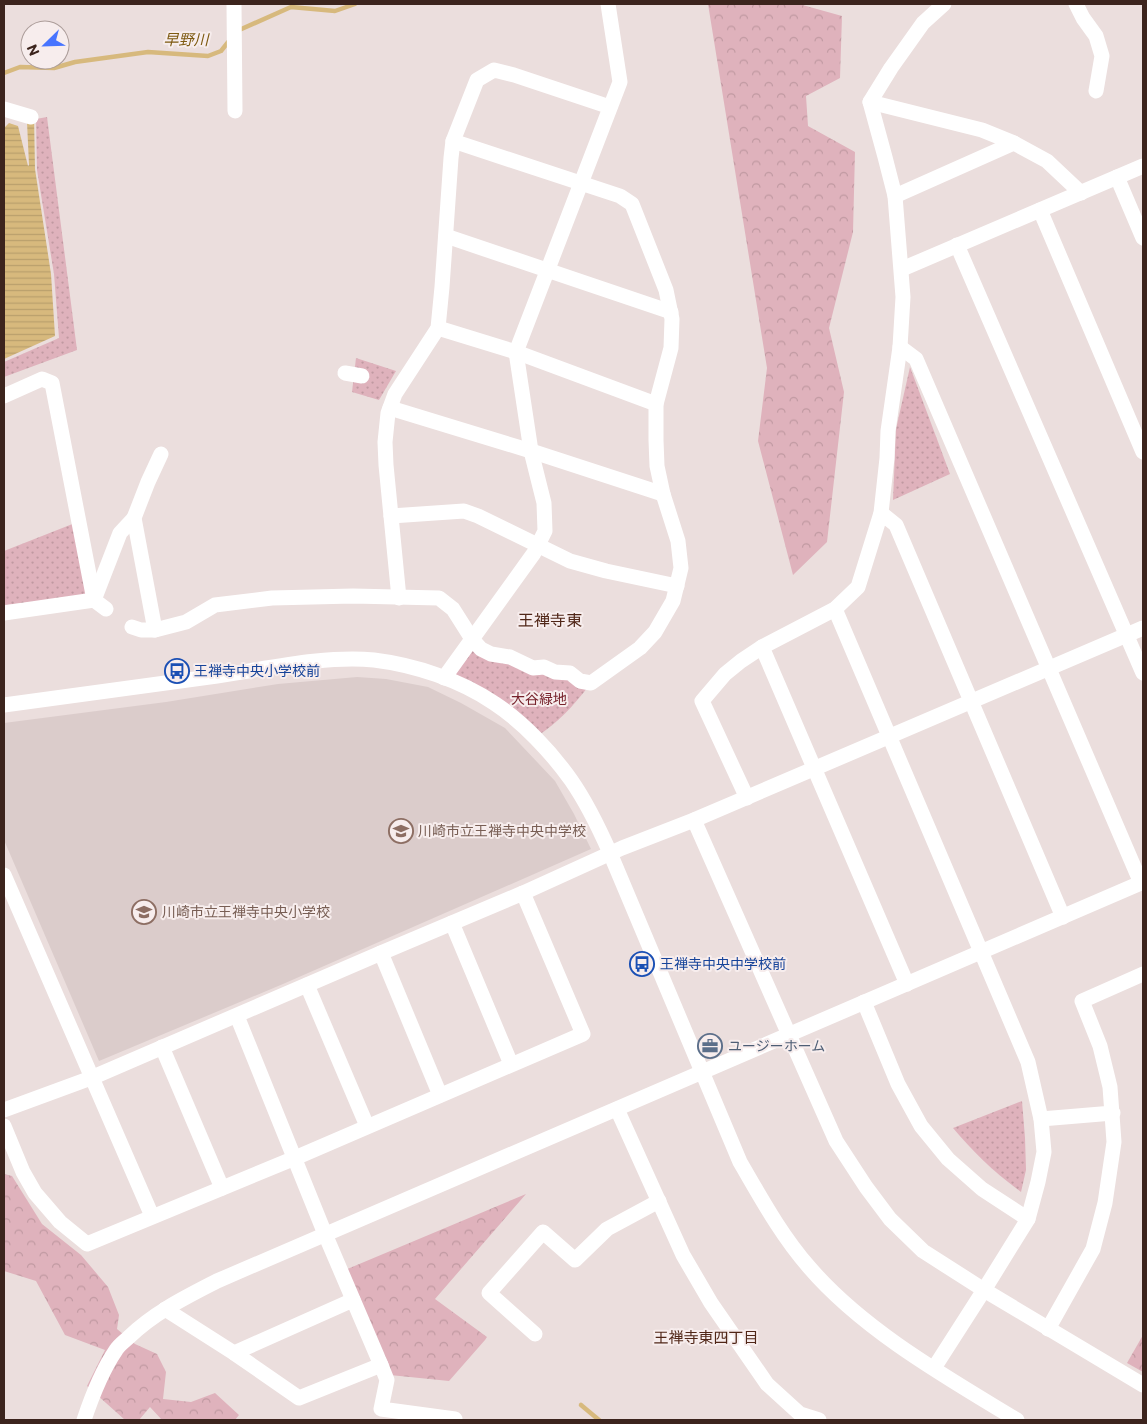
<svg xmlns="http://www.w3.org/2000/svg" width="1147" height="1424" font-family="Commissioner,'Noto Sans JP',sans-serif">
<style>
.built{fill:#dbcccb}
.grass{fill:url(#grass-dots)}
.forest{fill:url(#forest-crowns)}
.water{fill:url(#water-rules)}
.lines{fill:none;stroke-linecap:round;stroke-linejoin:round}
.stream{stroke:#d7b97d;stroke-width:4.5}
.minor{stroke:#fff;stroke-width:15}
.labels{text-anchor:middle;stroke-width:4;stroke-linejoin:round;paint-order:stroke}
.transit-label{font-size:14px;fill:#164399;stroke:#f7eded;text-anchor:start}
.park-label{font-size:14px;fill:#77232c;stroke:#f7eded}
.education-label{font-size:14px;fill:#785e54;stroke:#f7eded;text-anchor:start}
.service-label{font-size:14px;fill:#4e5e75;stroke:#f7eded;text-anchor:start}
.water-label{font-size:15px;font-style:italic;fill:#7e5a11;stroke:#f7eded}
.neighbourhood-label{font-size:15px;fill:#502617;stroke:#f7eded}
.quarter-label{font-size:16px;fill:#502617;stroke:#f7eded}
</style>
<defs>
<pattern id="grass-dots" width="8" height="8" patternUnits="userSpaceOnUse" patternTransform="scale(1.25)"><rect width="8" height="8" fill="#dfb2bc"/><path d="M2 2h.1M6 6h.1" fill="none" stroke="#c099a1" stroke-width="1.8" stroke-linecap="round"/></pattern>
<pattern id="forest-crowns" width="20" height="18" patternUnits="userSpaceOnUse" patternTransform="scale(1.25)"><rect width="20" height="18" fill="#dfb2bc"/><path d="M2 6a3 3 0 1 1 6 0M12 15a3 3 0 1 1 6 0" fill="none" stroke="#c099a1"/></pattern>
<pattern id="water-rules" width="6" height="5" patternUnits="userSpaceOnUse" patternTransform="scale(1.25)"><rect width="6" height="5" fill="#d7b97d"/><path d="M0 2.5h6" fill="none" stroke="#b99f6c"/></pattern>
</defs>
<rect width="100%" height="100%" fill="#ebdedd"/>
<path class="built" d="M 357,677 L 386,679 L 428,687 L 461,703 L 505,728 L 555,781 L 574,814 L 591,849 L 283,984 L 99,1061 L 4,840 L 4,723 L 166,702 L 278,684 Z"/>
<g class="grass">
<path d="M 47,117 L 77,350 L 4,377 L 4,362 L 59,338 L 54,274 L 37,170 L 36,119 Z"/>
<path d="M 356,358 L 396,371 L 379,400 L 352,392 Z"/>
<path d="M 910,367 L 950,474 L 893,500 L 896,429 Z"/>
<path d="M 75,523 L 88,596 L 4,605 L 4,551 Z"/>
<path d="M 471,641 L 588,687 C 573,706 558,723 537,736 L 448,677 Z"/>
<path d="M 1022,1101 L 1025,1138 L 1026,1170 L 1021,1192 C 994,1172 974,1153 953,1128 Z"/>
</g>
<g class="forest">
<path d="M 708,4 L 799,4 L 842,16 L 840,78 L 806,96 L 808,126 L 855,152 L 853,232 L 829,328 L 844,392 L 827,542 L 793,575 L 758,441 L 767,368 Z"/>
<path d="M 4,1174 L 12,1176 L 42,1224 L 81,1255 L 108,1287 L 119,1315 L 117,1329 L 135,1344 L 157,1354 L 166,1372 L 163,1399 L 191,1402 L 215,1393 L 239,1415 L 235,1420 L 162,1420 L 150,1407 L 139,1420 L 125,1420 L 87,1386 L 105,1350 L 65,1335 L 36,1281 L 4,1271 Z"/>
<path d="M 526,1194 L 435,1299 L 487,1337 L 485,1340 L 449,1381 L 390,1375 L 345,1270 Z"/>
<path d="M 1143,1335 L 1143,1372 L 1127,1363 Z"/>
</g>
<path class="water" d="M 34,116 L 35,169 L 51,274 L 55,336 L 4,359 L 4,128 L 9,123 L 18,126 L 28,166 L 29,165 L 27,122 Z"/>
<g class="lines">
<g class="stream">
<path d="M 237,31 L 291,7 L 335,11 L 355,4"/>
<path d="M 4,73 L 20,67 L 54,68 L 75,62 L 148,52 L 208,56 L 221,51 L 229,41"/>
<path d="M 581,1405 L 599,1420"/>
</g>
<g class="minor">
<path d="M 234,4 L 235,111"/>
<path d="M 1076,4 L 1083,18 L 1096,36 L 1102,56 L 1096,91"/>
<path d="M 870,102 L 982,130 L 1014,143 L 1047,161 L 1081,193"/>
<path d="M 4,109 L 31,117"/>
<path d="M 1117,177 L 1143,238"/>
<path d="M 895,196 L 1014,143"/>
<path d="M 1040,210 L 1143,452"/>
<path d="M 446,236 L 671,312"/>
<path d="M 957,245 L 1143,673"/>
<path d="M 902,269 L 1143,166"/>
<path d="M 438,328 L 516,352 L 656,404"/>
<path d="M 900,347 L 916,359 L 1141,883"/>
<path d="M 345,373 L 362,376"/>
<path d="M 4,396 L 42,379 L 52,383 L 94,600"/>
<path d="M 390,408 L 531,451 L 663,494"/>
<path d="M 881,513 L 896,525 L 1063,917"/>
<path d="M 391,516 L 464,511 L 478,516 L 570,561 L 606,571 L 677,586"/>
<path d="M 399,598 L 386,465 L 385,442 L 388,413 L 395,394 L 438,328 L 442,287 L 451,158 L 453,141 L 477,80 L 494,70 L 514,75 L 610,107"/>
<path d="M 94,600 L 120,533 L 134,518"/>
<path d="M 835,609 L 1028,1062 L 1041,1119 L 1044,1152 L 1038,1182 L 1028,1219 L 984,1290 L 934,1368"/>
<path d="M 4,613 L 94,600 L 106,609"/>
<path d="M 132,627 L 141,630 L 155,630 L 186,622 L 215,605 L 272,598 L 353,596 L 439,598 L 453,609 L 472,639 L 481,649 L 491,654 L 510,657 L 533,668 L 544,667 L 555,672 L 570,673 L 580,681 L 591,683 L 640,648 L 655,632 L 673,601 L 681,568 L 678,541 L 663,494 L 657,466 L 656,440 L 656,404 L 671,348 L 672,319 L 666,290 L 632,204 L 620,196 L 453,141"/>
<path d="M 155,630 L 134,518 L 148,482 L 161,454"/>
<path d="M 762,647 L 907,984"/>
<path d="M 444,678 L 534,553 L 545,531 L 544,503 L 531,451 L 516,352 L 620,82 L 608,4"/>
<path d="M 4,705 C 75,696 146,686 217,676 C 265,669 326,655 374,660 C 415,665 460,680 494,703 C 523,722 551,752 571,780 C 587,803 599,828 610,853 L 740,1162 C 761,1198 781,1235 809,1267 C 863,1330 946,1377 1017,1420"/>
<path d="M 747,798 L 702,701 L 725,674 L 741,661 L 762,647 L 835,609 L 858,587 L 881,513 L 887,458 L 888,431 L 900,347 L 903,297 L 895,196 L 885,157 L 870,102 L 891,68 L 923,23 L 944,4"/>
<path d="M 694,820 L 836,1141 L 866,1187 L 890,1219 L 923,1251 L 984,1290 L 1143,1385"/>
<path d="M 4,875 L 152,1216"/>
<path d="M 452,923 L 511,1064"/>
<path d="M 381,953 L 440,1095"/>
<path d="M 307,985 L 367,1126"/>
<path d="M 864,1002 L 898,1084 L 921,1126 L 948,1159 L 982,1189 L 1028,1219"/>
<path d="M 162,1047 L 222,1188"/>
<path d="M 617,1109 L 683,1255 L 711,1303 L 767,1384 L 800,1414 L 819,1420"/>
<path d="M 4,1110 L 91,1078 L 381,953 L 523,893 L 622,848 L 694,820 L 1143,628"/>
<path d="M 1041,1119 L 1113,1113"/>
<path d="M 4,1126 L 23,1172 L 35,1193 L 60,1222 L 87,1244 L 295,1158 L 583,1034 L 523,893"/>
<path d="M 165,1309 L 234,1353 L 299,1398 L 381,1365 L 325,1234 L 237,1016"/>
<path d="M 1048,1329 L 1093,1249 L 1105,1203 L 1114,1142 L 1110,1087 L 1100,1046 L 1082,1001 L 1143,974"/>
<path d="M 535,1334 L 489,1293 L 543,1232 L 575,1260 L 607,1229 L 659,1201"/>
<path d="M 234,1353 L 353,1300"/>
<path d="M 381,1365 L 387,1380 L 381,1409 L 455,1419"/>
<path d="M 84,1420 C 92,1396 101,1372 116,1350 C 119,1345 125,1341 129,1337 C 155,1312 186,1297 217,1281 L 1143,882"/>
</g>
</g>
<defs>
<symbol id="bus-ring" viewBox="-11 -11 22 22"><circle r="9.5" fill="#f7eded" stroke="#1a4fb4" stroke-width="1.5"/><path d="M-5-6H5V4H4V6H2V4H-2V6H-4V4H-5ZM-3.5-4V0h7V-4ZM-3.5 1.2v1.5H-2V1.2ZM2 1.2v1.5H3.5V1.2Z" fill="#1a4fb4"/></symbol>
<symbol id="school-ring" viewBox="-11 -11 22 22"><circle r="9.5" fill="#f7eded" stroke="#8d6e63" stroke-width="1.5"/><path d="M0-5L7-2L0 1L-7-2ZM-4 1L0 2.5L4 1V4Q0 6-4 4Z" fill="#8d6e63"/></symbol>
<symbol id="office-ring" viewBox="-11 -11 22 22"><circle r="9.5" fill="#f7eded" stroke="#5c6f8a" stroke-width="1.5"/><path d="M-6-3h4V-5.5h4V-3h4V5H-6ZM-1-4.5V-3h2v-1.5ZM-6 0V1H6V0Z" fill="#5c6f8a"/></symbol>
</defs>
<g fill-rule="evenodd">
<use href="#bus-ring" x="163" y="657" width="28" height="28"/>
<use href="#school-ring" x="387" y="817" width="28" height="28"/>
<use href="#school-ring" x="130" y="898" width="28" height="28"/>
<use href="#bus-ring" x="628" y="950" width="28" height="28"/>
<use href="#office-ring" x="696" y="1032" width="28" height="28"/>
</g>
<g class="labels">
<g class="transit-label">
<text x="194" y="676">王禅寺中央小学校前</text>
<text x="660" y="969">王禅寺中央中学校前</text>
</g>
<g class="park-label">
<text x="539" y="704">大谷緑地</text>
</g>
<g class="education-label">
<text x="418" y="836">川崎市立王禅寺中央中学校</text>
<text x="162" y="917">川崎市立王禅寺中央小学校</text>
</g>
<g class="service-label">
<text x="728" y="1051">ユージーホーム</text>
</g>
<g class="water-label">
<text x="186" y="45">早野川</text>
</g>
<g class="neighbourhood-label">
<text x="706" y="1343">王禅寺東四丁目</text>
</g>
<g class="quarter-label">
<text x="550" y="626">王禅寺東</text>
</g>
</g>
<rect width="1147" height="1424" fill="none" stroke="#3c241d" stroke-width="10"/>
<g transform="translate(45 45) rotate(247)"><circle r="24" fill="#f7eded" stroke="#ac9d9a"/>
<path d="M0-4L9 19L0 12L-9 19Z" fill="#4774ff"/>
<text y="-8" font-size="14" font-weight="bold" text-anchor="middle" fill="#3c241d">N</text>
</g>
</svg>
